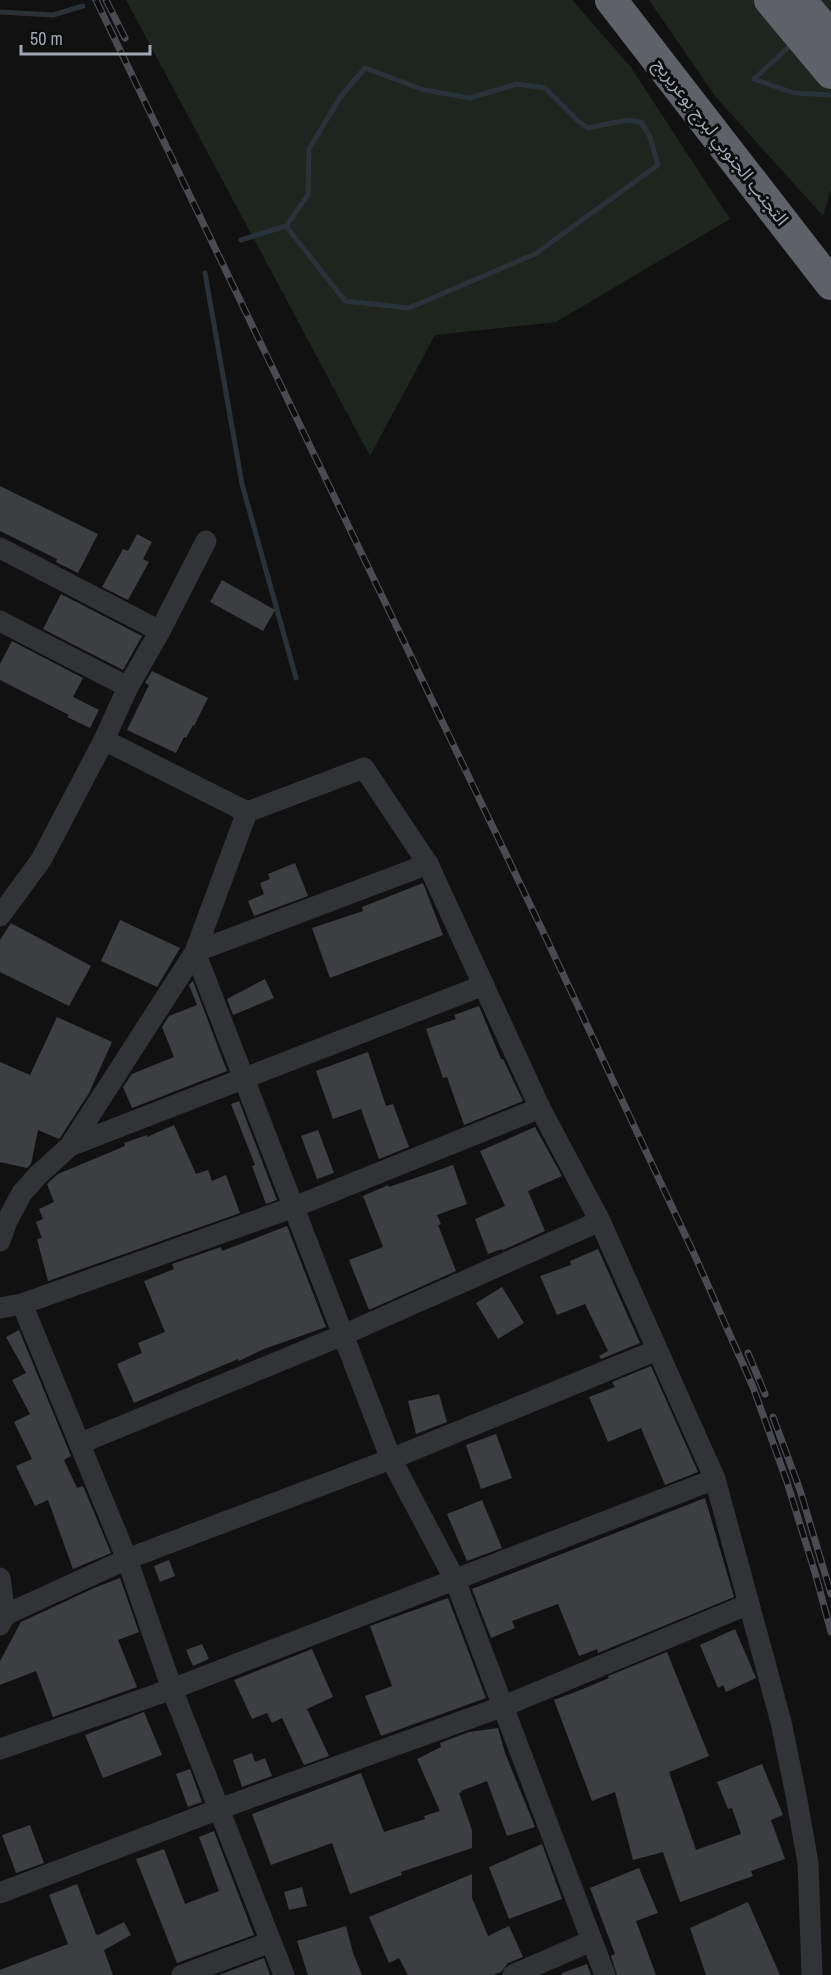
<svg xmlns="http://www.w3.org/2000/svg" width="831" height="1975" font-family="'Archivo Narrow','Noto Sans Arabic',sans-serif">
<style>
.green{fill:#1d251e}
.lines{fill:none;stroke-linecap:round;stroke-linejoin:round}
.stream{stroke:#293238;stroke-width:5}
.building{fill:#3d3e42}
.minor{stroke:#323337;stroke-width:21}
.highway{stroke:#5e6168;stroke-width:32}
.rail-casing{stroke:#494b50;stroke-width:7}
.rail{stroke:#0c0c0d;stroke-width:4.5;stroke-dasharray:14;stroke-linecap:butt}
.labels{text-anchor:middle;stroke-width:6;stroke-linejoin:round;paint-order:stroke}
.street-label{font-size:18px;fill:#a2a8b3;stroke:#0c0c0d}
</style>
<rect width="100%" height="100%" fill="#111112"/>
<g class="green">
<path d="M 126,0 L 572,0 L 630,66 L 730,219 L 556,322 L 435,335 L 370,456 Z"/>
<path d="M 649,0 L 831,0 L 831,189 L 823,216 L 715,96 Z"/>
</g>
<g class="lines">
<g class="stream">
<path d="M 0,12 L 53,15 L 83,6"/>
<path d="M 792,44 L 754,79 L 794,93 L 831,95"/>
<path d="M 241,240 L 286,226 L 345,301 L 409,308 L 535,254 L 658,165 L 650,137 L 641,122 L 626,120 L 588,128 L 578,121 L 545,88 L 517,84 L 470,98 L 424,90 L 365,68 L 341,96 L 309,149 L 308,195 L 286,226"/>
<path d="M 205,273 L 242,484 L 296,678"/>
</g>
</g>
<g class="building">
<path d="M 0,486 L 98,534 L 78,573 L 56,562 L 57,559 L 0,531 Z"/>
<path d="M 137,534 L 152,542 L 143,559 L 149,562 L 128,600 L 102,587 L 123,549 L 128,551 Z"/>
<path d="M 222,580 L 275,610 L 263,631 L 210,602 Z"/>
<path d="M 61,594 L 142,636 L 123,670 L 43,629 Z"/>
<path d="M 12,641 L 83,678 L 73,697 L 99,710 L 90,728 L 67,717 L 69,715 L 0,680 L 0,664 Z"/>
<path d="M 152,671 L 208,698 L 194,726 L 193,725 L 186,738 L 184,737 L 176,753 L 127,730 L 149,685 L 145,683 Z"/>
<path d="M 295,863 L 308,896 L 254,916 L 248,901 L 264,894 L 260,883 L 270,879 L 268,874 Z"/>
<path d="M 423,883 L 443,935 L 330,978 L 312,928 L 363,911 L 362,907 Z"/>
<path d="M 120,920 L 180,948 L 157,987 L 101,961 Z"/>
<path d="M 11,923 L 91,966 L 69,1006 L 0,972 L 0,940 Z"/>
<path d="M 265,979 L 274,998 L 233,1015 L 227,999 Z"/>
<path d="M 193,981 L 227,1071 L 132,1108 L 123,1087 L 132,1074 L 174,1057 L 162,1027 L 169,1016 L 197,1005 L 189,985 Z"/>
<path d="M 479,1006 L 501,1059 L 503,1059 L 523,1101 L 464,1125 L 447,1077 L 443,1078 L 426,1029 L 456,1019 L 454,1015 Z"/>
<path d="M 57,1017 L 112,1042 L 89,1093 L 60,1138 L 59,1139 L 38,1130 L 31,1164 L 27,1168 L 0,1162 L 0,1062 L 30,1075 Z"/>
<path d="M 368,1052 L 386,1106 L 393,1104 L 409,1147 L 379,1159 L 361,1109 L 333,1119 L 316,1071 Z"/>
<path d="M 239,1101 L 277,1200 L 266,1204 L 252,1166 L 255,1165 L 231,1104 Z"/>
<path d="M 174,1125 L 196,1174 L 208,1170 L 212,1181 L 226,1175 L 240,1213 L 48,1281 L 37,1239 L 42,1238 L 36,1222 L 43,1219 L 39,1209 L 54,1202 L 47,1184 L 58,1174 L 125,1146 L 124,1143 L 147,1135 L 147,1137 Z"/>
<path d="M 535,1127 L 562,1176 L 528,1191 L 545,1231 L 503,1250 L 502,1249 L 488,1254 L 475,1219 L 505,1206 L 480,1151 Z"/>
<path d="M 318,1130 L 334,1173 L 317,1179 L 301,1136 Z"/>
<path d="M 453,1165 L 467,1204 L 437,1215 L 441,1224 L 438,1225 L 456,1271 L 369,1310 L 349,1260 L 383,1247 L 363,1196 L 388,1185 L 389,1187 Z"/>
<path d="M 287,1226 L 326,1327 L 264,1349 L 239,1361 L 238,1359 L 134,1403 L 117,1364 L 142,1353 L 138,1343 L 165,1332 L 144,1281 L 174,1269 L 172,1264 L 221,1247 L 222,1251 Z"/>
<path d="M 598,1249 L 640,1343 L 601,1359 L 599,1356 L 608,1351 L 585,1304 L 557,1315 L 540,1276 L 571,1265 L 570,1261 Z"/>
<path d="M 502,1287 L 524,1323 L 498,1339 L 476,1303 Z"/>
<path d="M 19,1330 L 71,1456 L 64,1460 L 77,1488 L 83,1486 L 111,1553 L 73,1569 L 48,1500 L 35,1506 L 16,1466 L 32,1459 L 14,1422 L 30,1414 L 12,1380 L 26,1373 L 6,1337 Z"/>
<path d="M 651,1366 L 698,1472 L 665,1485 L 641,1428 L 608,1442 L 589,1397 L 615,1387 L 612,1382 Z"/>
<path d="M 439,1394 L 447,1422 L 416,1434 L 408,1401 Z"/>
<path d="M 496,1434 L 512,1478 L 481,1489 L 466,1445 Z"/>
<path d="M 705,1498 L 734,1597 L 598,1653 L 597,1649 L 579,1656 L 558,1604 L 512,1621 L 515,1628 L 491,1638 L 472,1589 Z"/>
<path d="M 482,1500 L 502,1548 L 467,1561 L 447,1514 Z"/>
<path d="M 169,1560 L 175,1576 L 160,1582 L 154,1566 Z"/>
<path d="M 120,1578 L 139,1632 L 118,1640 L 137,1687 L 53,1717 L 36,1671 L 0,1685 L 0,1661 L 21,1622 L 94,1588 Z"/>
<path d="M 448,1598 L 486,1698 L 381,1736 L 365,1696 L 392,1686 L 370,1626 Z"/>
<path d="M 735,1629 L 756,1678 L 726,1692 L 723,1685 L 718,1688 L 700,1645 Z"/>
<path d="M 202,1644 L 209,1659 L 193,1666 L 186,1650 Z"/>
<path d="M 312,1649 L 333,1697 L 307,1709 L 329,1756 L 304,1765 L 282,1718 L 272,1723 L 267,1713 L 252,1719 L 234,1680 Z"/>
<path d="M 667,1652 L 709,1756 L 669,1772 L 696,1850 L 741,1834 L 732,1808 L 728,1809 L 717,1782 L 762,1764 L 783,1815 L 771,1820 L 785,1859 L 751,1871 L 753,1876 L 680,1902 L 663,1852 L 633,1860 L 615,1792 L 592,1801 L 554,1700 L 583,1689 L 609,1678 L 608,1676 Z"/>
<path d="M 144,1712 L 162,1755 L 103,1778 L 85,1735 Z"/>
<path d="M 498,1728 L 505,1753 L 535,1827 L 507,1836 L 487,1781 L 461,1791 L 462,1792 L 459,1793 L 472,1830 L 472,1848 L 401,1872 L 402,1875 L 350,1894 L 332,1843 L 271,1865 L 252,1814 L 361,1773 L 384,1832 L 425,1819 L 424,1816 L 440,1811 L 417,1759 L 441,1747 L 440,1743 L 469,1732 Z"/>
<path d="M 252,1753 L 255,1762 L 265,1758 L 272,1776 L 242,1787 L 233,1760 Z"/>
<path d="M 190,1769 L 202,1802 L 188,1807 L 176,1774 Z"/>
<path d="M 30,1825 L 44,1863 L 16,1873 L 2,1835 Z"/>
<path d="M 214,1831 L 254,1935 L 177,1963 L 136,1859 L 164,1849 L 185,1904 L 219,1891 L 199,1837 Z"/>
<path d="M 542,1844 L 562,1899 L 509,1919 L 489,1867 Z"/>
<path d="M 639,1868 L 658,1913 L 636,1921 L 656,1975 L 617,1975 L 611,1956 L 615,1954 L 590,1888 Z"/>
<path d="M 472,1874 L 472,1898 L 488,1936 L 509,1926 L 523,1957 L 508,1963 L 501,1972 L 493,1975 L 408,1975 L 399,1958 L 389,1963 L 369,1917 Z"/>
<path d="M 77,1884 L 96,1934 L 98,1935 L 124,1922 L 131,1935 L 104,1950 L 113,1975 L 0,1975 L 0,1970 L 68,1944 L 49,1895 Z"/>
<path d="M 302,1887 L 307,1906 L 289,1910 L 284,1892 Z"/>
<path d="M 748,1902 L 780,1975 L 706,1975 L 690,1928 Z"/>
<path d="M 346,1926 L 353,1953 L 362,1975 L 308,1975 L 297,1941 Z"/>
<path d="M 264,1958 L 270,1975 L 219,1975 Z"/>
<path d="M 587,1964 L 591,1975 L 562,1975 L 562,1973 Z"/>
</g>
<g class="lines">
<g class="minor">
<path d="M 0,548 L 160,631"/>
<path d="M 0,621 L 128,687"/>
<path d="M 104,740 L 247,812"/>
<path d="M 428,864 L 195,952 L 391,1459 L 455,1580 L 605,1975"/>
<path d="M 0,916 L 41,860 L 104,740 L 128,687 L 160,631 L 206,541"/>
<path d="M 70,1146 L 484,985"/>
<path d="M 0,1241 L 7,1221 L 22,1193 L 38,1175 L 70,1146 L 195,952 L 247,812 L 364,768 L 428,864 L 540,1108 L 600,1221 L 715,1479 L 781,1722 L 796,1795 L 808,1863 L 812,1975"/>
<path d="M 22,1304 L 127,1559 L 172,1689 L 284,1975"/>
<path d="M 0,1308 L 22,1304 L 294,1207 L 540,1108"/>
<path d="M 81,1443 L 343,1335 L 600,1221"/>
<path d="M 0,1578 L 5,1615 L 0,1625"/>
<path d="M 5,1615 L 127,1559 L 391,1459 L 657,1350"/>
<path d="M 0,1749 L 172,1689 L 715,1479"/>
<path d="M 0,1893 L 219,1809 L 504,1706 L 749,1604"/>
<path d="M 182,1975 L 271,1942"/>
<path d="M 513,1975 L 591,1941"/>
</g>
<g class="highway">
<path d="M 611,0 L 831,284"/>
<path d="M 770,0 L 831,73"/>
<path d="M 800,0 L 831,37"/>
</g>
<defs>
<g id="rail">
<path d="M 96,0 L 548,942 L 695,1256 L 753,1387 L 787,1482 L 816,1576 L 831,1632"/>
<path d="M 106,0 L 125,38"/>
<path d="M 748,1353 L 765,1394"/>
<path d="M 773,1417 L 800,1490 L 831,1594"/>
</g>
</defs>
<use href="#rail" class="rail-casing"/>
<use href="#rail" class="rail"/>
</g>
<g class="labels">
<g class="street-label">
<text transform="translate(721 142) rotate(52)" y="6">التجنب الجنوبي لبرج بوعريريج</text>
</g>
</g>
<path d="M21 45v9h129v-9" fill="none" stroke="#a2a8b3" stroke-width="3"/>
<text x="30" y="45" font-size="18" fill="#a2a8b3" stroke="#0c0c0d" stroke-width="4.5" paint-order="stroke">50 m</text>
</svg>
